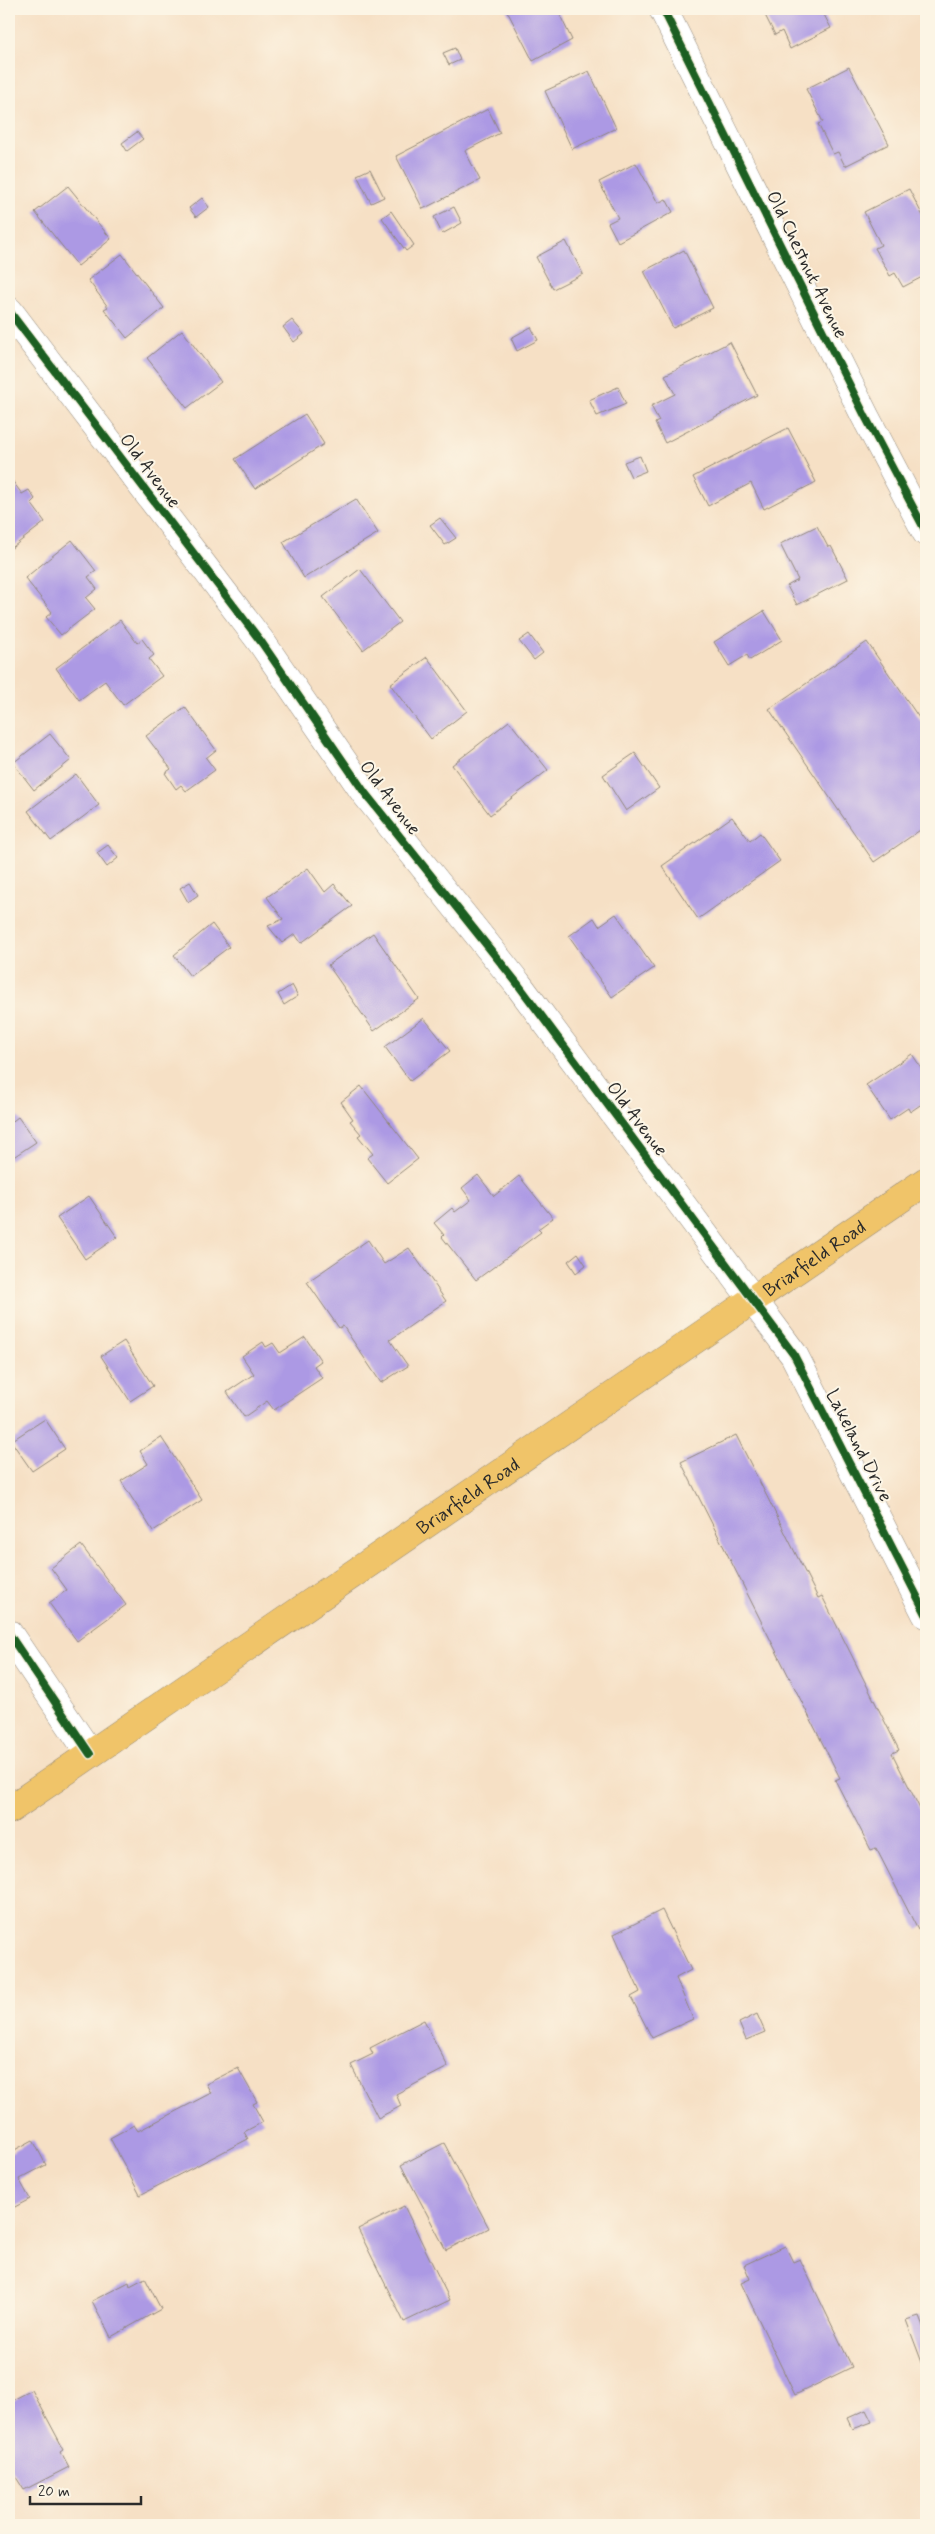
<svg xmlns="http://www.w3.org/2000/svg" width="935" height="2534" font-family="Mynerve,sans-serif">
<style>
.building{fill:#ac99e4}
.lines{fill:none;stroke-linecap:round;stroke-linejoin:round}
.minor-casing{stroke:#908678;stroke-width:29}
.major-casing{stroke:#908678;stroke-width:29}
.minor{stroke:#fff;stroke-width:28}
.major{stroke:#f0c469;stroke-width:28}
.cycleway-casing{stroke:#fcf5e5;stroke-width:11}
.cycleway{stroke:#1b5e20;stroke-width:8}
.labels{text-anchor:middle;stroke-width:4;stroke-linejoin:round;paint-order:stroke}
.street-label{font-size:19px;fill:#2b2b2b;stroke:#fcf5e5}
</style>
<rect width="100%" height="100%" fill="#fcf5e5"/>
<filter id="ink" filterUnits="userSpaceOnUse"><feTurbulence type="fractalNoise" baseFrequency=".02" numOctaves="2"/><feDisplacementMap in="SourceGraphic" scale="10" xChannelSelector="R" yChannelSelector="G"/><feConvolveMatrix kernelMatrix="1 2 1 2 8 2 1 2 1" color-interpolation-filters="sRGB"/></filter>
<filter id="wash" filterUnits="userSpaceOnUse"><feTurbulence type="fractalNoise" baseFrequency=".0096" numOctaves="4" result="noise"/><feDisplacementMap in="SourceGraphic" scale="20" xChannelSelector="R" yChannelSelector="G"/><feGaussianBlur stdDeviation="1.12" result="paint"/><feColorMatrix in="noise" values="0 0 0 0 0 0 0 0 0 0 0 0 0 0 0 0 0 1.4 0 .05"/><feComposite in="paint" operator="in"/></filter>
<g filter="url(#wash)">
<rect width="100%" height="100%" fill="#f6e0c5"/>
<g id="blocks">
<g class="building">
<path d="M 506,9 L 560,9 L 558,11 L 572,40 L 533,61 Z"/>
<path d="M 762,9 L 821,9 L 831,28 L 790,49 L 782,31 L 775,35 Z"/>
<path d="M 455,48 L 460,60 L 449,65 L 443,53 Z"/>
<path d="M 849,67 L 889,144 L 845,166 L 838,152 L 833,154 L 818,124 L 823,122 L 806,89 Z"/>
<path d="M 589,71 L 616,128 L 572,149 L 545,91 Z"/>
<path d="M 488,109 L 500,133 L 465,151 L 480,180 L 423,209 L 396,156 Z"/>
<path d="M 137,132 L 143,139 L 127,151 L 122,143 Z"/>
<path d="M 636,163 L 658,203 L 666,199 L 673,212 L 618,242 L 608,223 L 618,218 L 599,182 Z"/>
<path d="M 370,169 L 384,197 L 371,203 L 357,175 Z"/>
<path d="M 68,186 L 111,239 L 78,266 L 35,212 Z"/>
<path d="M 909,189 L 926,222 L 926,275 L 903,287 L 895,273 L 890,276 L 875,248 L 881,245 L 864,212 Z"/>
<path d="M 202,198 L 209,207 L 196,217 L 189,208 Z"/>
<path d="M 454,207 L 462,223 L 442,234 L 434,217 Z"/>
<path d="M 391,211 L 414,245 L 406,251 L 382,218 Z"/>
<path d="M 566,241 L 583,274 L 553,289 L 536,257 Z"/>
<path d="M 684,250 L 713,308 L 673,328 L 644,271 Z"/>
<path d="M 122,254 L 164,308 L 127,338 L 104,309 L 108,307 L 88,280 Z"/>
<path d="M 292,320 L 304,334 L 294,342 L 283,327 Z"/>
<path d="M 531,327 L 538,340 L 517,351 L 511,338 Z"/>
<path d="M 182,330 L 221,382 L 187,408 L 147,358 Z"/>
<path d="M 730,342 L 757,395 L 665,443 L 655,423 L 659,421 L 651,406 L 675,394 L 665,375 Z"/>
<path d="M 618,387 L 626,404 L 597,416 L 589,400 Z"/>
<path d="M 305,414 L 324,444 L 255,489 L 235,459 Z"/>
<path d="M 788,428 L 816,482 L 764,509 L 751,483 L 708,506 L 693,477 Z"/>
<path d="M 640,456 L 646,471 L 631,477 L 624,462 Z"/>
<path d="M 11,479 L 22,494 L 29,490 L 35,499 L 31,503 L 45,522 L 9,550 L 9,480 Z"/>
<path d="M 356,499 L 378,533 L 304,578 L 283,542 Z"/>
<path d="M 440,518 L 456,538 L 445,545 L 430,525 Z"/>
<path d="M 817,526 L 828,547 L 831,546 L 848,579 L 797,605 L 787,586 L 798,580 L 780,544 Z"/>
<path d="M 72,540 L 96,571 L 88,577 L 97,589 L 86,598 L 95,609 L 61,635 L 46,617 L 52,612 L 25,578 Z"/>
<path d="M 360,569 L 400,622 L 363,650 L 323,597 Z"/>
<path d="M 764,611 L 782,640 L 750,660 L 747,655 L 729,666 L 714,642 Z"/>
<path d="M 120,620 L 137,643 L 142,639 L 154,655 L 149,659 L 162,676 L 123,705 L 105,681 L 79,700 L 56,668 Z"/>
<path d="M 529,634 L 543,653 L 534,660 L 519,641 Z"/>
<path d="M 867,642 L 926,728 L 926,826 L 874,862 L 769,709 Z"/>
<path d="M 427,657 L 467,711 L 431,739 L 390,684 Z"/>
<path d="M 185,707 L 216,750 L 206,758 L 215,770 L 186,791 L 181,785 L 176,789 L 165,773 L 171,769 L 146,736 Z"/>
<path d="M 509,721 L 548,770 L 490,815 L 452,765 Z"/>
<path d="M 50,734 L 71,760 L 34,790 L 13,763 Z"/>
<path d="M 635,753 L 659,788 L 626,811 L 603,775 Z"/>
<path d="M 76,774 L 99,805 L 51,841 L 28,811 Z"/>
<path d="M 732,817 L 750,841 L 760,833 L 780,861 L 698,919 L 662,866 Z"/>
<path d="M 108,845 L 118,858 L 107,867 L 97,853 Z"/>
<path d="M 308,868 L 325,892 L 334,884 L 352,906 L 301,943 L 295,934 L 282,943 L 268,926 L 283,919 L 267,897 Z"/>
<path d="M 190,882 L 198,895 L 188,902 L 180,888 Z"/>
<path d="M 616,914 L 654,968 L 612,997 L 569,936 L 594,918 L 599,926 Z"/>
<path d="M 212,924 L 229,947 L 190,976 L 174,955 Z"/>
<path d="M 373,933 L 419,999 L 374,1031 L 328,965 Z"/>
<path d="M 292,985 L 298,996 L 284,1005 L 278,994 Z"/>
<path d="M 424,1018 L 450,1051 L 410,1081 L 385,1047 Z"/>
<path d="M 912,1054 L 926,1075 L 926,1101 L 910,1112 L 908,1108 L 890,1120 L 866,1085 Z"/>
<path d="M 361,1086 L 418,1159 L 387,1183 L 367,1158 L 373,1154 L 358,1136 L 361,1134 L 350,1121 L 353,1119 L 341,1102 Z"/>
<path d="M 18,1117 L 36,1142 L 9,1160 L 9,1124 Z"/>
<path d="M 478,1175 L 494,1196 L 519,1176 L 553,1218 L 538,1229 L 541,1232 L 476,1280 L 442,1237 L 444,1235 L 434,1223 L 452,1208 L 455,1212 L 471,1200 L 462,1188 Z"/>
<path d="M 89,1196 L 117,1237 L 85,1259 L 57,1218 Z"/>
<path d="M 368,1240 L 384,1264 L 409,1248 L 446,1301 L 390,1340 L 408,1366 L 381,1383 L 343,1326 L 339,1328 L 307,1282 Z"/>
<path d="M 578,1253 L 586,1265 L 576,1273 L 568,1261 Z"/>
<path d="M 305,1337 L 321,1361 L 314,1366 L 322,1378 L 274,1410 L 267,1401 L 244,1417 L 227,1392 L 254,1374 L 242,1356 L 263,1342 L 266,1347 L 273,1343 L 280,1353 Z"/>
<path d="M 124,1341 L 153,1386 L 130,1401 L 101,1356 Z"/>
<path d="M 45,1419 L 65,1449 L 32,1471 L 11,1441 Z"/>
<path d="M 736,1435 L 818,1598 L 822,1596 L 899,1750 L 892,1753 L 926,1821 L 926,1925 L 918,1930 L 876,1848 L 871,1850 L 835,1780 L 840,1778 L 681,1462 Z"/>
<path d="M 161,1437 L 202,1500 L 153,1531 L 121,1481 L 148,1464 L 140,1451 Z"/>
<path d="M 81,1545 L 126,1605 L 77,1641 L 49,1603 L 67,1590 L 51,1568 Z"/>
<path d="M 662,1910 L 691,1970 L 676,1978 L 693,2019 L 652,2038 L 631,1997 L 640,1992 L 614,1934 Z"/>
<path d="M 757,2014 L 765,2032 L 746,2040 L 739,2023 Z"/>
<path d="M 424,2020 L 448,2067 L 396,2094 L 401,2106 L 378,2118 L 351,2065 L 373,2054 L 370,2048 Z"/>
<path d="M 238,2068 L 257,2102 L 253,2104 L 263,2122 L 244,2132 L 248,2139 L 140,2195 L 110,2138 L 134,2125 L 138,2131 L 211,2093 L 206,2084 Z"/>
<path d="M 33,2140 L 46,2165 L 19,2179 L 30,2199 L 9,2210 L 9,2153 Z"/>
<path d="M 444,2143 L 489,2228 L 446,2250 L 401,2165 Z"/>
<path d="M 404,2206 L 450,2300 L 404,2322 L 358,2229 Z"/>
<path d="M 785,2246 L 793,2262 L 800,2259 L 852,2367 L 795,2395 L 741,2283 L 750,2279 L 744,2265 Z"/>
<path d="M 145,2278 L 161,2309 L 111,2337 L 92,2301 L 129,2282 L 130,2286 Z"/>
<path d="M 919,2316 L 926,2334 L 926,2373 L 906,2320 Z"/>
<path d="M 32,2390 L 64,2450 L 61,2452 L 69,2467 L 24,2490 L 9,2466 L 9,2402 Z"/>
<path d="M 866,2410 L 872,2422 L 853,2429 L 848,2418 Z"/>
</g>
</g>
</g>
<g filter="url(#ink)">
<use href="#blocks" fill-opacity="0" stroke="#908678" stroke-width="1"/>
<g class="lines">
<defs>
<g id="minor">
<path d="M 663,9 L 865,416 L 926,532"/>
<path d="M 9,311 L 262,643 L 365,793 L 517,983 L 794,1355 L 926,1614"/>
<path d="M 9,1634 L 90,1754"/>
</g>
<g id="major">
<path id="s1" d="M 9,1810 L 926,1181"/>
</g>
</defs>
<use href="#minor" class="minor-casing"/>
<use href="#major" class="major-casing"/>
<use href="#minor" class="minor"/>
<use href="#major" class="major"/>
<defs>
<g id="cycleway">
<path d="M 663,9 L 865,416 L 926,532"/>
<path d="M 9,311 L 262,643 L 365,793 L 517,983 L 794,1355 L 926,1614"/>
<path d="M 9,1634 L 90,1754"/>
</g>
</defs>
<use href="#cycleway" class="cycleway-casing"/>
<use href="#cycleway" class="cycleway"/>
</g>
</g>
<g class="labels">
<g class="street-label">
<text transform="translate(808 264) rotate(64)" y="7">Old Chestnut Avenue</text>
<text transform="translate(151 470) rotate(53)" y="7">Old Avenue</text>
<text transform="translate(391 797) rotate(53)" y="7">Old Avenue</text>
<text transform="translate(638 1118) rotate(53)" y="7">Old Avenue</text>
<text dy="7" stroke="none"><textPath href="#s1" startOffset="976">Briarfield Road</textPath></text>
<text transform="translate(860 1445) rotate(63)" y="7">Lakeland Drive</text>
<text dy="7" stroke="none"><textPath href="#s1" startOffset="556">Briarfield Road</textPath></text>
</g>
</g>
<rect width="935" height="2534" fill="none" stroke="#fcf5e5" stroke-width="30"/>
<path d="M30 2496v8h111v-8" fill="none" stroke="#2b2b2b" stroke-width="2.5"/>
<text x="38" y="2496" font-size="15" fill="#2b2b2b" stroke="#fcf5e5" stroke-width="4" paint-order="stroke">20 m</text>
</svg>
